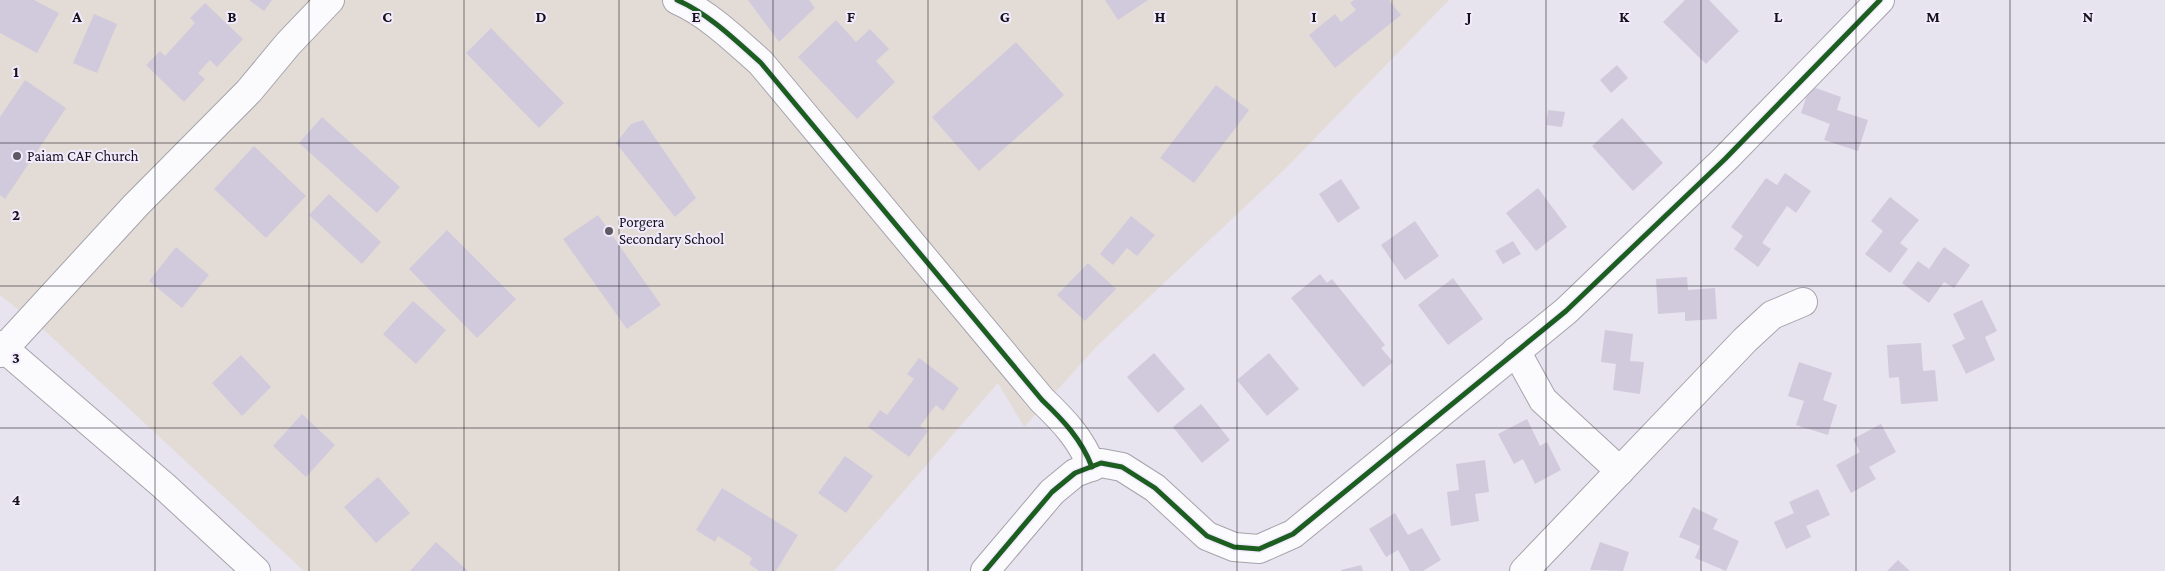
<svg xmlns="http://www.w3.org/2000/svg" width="2165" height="571" font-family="'Crimson Pro',serif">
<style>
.education{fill:#e3dcd6}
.building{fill:#d1cadc}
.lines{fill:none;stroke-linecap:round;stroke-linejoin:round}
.street-casing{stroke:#a6a3ac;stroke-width:30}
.street{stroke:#fbfbfd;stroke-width:28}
.cycleway-casing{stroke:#f2ebfe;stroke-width:8}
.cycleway{stroke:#1b5e20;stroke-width:5}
.grid{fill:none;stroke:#141119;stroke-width:1;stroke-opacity:0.55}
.poi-dot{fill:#5e5a64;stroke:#f2ebfe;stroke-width:2}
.labels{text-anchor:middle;stroke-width:4;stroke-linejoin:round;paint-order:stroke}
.poi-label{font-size:15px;fill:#141119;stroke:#f2ebfe;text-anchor:start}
.grid-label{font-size:16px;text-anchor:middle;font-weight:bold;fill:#141119;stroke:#f2ebfe;stroke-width:4;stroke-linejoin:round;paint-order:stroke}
</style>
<rect width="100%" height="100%" fill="#e7e3ef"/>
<path class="education" d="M 0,0 L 1449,0 L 1286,168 L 1096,347 L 1024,427 L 998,383 L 834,571 L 304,571 L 44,330 L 0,295 Z"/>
<g class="building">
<path d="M 0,0 L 34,0 L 59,13 L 37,53 L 0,33 Z"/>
<path d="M 249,0 L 272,0 L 264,11 Z"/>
<path d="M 748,0 L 809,0 L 815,8 L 779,42 Z"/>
<path d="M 1105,0 L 1148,0 L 1118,20 Z"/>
<path d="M 1354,0 L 1389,0 L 1401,15 L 1335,68 L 1309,35 L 1335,14 L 1341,22 L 1356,10 L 1350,3 Z"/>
<path d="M 1685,0 L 1709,0 L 1739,31 L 1706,64 L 1663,22 Z"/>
<path d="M 205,3 L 243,39 L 217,67 L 210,60 L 198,73 L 205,79 L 184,102 L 146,65 L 160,51 L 165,56 L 195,23 L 190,18 Z"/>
<path d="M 94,14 L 117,24 L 97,73 L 73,63 Z"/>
<path d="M 836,20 L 856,42 L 870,29 L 889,49 L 876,61 L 895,82 L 857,119 L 798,57 Z"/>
<path d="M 491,28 L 564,103 L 539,128 L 466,53 Z"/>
<path d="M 1016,42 L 1064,95 L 979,171 L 932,117 Z"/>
<path d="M 1617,65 L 1628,78 L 1611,93 L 1600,80 Z"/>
<path d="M 25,80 L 66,108 L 5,199 L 0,195 L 0,117 Z"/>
<path d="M 1216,85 L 1249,110 L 1194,183 L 1160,158 Z"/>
<path d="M 1810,86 L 1841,97 L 1837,110 L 1868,120 L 1858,151 L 1824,140 L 1830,124 L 1801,113 Z"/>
<path d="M 1548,110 L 1565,112 L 1562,127 L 1546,125 Z"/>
<path d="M 322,117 L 400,187 L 377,213 L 299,143 Z"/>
<path d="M 1622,118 L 1663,163 L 1633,191 L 1592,146 Z"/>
<path d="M 643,120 L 696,198 L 675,217 L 616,143 L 631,124 Z"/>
<path d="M 254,146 L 306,196 L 266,238 L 214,189 Z"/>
<path d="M 1785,173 L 1811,191 L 1796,213 L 1787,206 L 1762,243 L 1771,249 L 1758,267 L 1734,249 L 1743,236 L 1731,227 L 1766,178 L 1777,185 Z"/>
<path d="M 1341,179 L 1360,208 L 1338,223 L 1319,194 Z"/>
<path d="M 1538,188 L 1567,227 L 1536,251 L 1506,213 Z"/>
<path d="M 329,194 L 381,242 L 362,264 L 309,215 Z"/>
<path d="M 1890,197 L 1919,220 L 1900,243 L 1908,249 L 1890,273 L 1865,254 L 1883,231 L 1871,221 Z"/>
<path d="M 598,215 L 661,305 L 627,329 L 563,239 Z"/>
<path d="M 1131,216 L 1155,235 L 1137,256 L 1127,248 L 1113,265 L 1100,254 Z"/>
<path d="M 1415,221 L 1439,256 L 1405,280 L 1381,245 Z"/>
<path d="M 447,230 L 516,299 L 477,338 L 409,269 Z"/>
<path d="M 1513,241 L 1521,254 L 1503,264 L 1495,251 Z"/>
<path d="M 176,247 L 209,275 L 182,308 L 149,281 Z"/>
<path d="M 1944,247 L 1970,265 L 1954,288 L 1944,282 L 1929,303 L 1902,283 L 1918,261 L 1929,269 Z"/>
<path d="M 1088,263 L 1116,289 L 1085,321 L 1057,295 Z"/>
<path d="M 1320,274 L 1327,283 L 1332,279 L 1385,345 L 1381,348 L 1393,362 L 1363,387 L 1291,298 Z"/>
<path d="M 1687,277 L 1688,290 L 1715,288 L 1717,319 L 1685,321 L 1685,312 L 1658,314 L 1656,279 Z"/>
<path d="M 1453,278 L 1483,319 L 1448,345 L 1418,305 Z"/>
<path d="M 1982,300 L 1997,331 L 1985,337 L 1995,360 L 1966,374 L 1952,345 L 1965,339 L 1953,314 Z"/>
<path d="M 413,301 L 446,330 L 416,364 L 383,334 Z"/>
<path d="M 1605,330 L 1633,334 L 1630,361 L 1644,362 L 1640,394 L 1613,390 L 1616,364 L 1601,362 Z"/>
<path d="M 1921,343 L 1923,371 L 1935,370 L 1938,401 L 1901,404 L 1899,377 L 1889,378 L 1887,345 Z"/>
<path d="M 1154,353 L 1185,389 L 1158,413 L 1127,377 Z"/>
<path d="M 1269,353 L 1299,389 L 1267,416 L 1237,380 Z"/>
<path d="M 241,355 L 271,387 L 242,416 L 212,383 Z"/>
<path d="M 919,358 L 959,388 L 943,411 L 936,405 L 920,426 L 928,431 L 909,457 L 868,427 L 880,410 L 887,415 L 914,379 L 907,374 Z"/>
<path d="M 1799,362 L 1832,373 L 1823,400 L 1837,405 L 1828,435 L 1796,425 L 1804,401 L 1788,396 Z"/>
<path d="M 1201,404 L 1230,440 L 1202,463 L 1173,427 Z"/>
<path d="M 302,414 L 335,445 L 306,477 L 273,446 Z"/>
<path d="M 1527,419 L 1540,446 L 1547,442 L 1561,470 L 1535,484 L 1523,459 L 1514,464 L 1498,434 Z"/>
<path d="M 1881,424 L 1896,452 L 1869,467 L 1876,479 L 1851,493 L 1836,465 L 1860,452 L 1853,439 Z"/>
<path d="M 845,456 L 873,476 L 846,513 L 818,493 Z"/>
<path d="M 1485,460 L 1489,492 L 1475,494 L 1479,521 L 1451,526 L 1447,492 L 1459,490 L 1456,464 Z"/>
<path d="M 378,477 L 410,513 L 376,543 L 344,507 Z"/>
<path d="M 722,488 L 798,535 L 776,571 L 759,571 L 749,564 L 752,558 L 718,536 L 715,542 L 696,530 Z"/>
<path d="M 1818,489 L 1830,515 L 1806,526 L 1811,537 L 1786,549 L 1774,522 L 1794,513 L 1789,502 Z"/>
<path d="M 1693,507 L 1718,519 L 1713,529 L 1739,541 L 1726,571 L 1695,558 L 1700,546 L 1679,537 Z"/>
<path d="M 1395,513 L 1408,535 L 1422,528 L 1441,560 L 1423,571 L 1410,571 L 1398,550 L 1386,557 L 1369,529 Z"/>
<path d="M 436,542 L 468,571 L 410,571 Z"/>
<path d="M 1600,542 L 1629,552 L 1623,571 L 1590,570 Z"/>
<path d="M 1898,560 L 1910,571 L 1887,571 Z"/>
<path d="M 1361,565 L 1363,571 L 1341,571 L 1341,570 Z"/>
</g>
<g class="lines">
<defs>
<g id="street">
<path d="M 677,0 C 709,14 735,40 761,63 L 1042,400 C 1064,421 1081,439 1092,467"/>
<path d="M 0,345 L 164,486 L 256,571"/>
<path d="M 1516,351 L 1543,400 L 1620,471"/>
<path d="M 0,353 L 136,205 L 249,91 L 288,44 L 330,0"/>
<path d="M 985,571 L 1052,492 L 1075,473 L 1101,463 L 1122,467 L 1155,488 L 1207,536 L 1234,547 L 1259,549 L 1293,534 L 1566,311 L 1725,159 L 1880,0"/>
<path d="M 1524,571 L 1745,340 L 1772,315 L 1803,302"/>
</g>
</defs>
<use href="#street" class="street-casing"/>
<use href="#street" class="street"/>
<defs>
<g id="cycleway">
<path d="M 677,0 C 709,14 735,40 761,63 L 1042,400 C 1064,421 1081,439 1092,467"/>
<path d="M 985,571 L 1052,492 L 1075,473 L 1101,463 L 1122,467 L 1155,488 L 1207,536 L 1234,547 L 1259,549 L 1293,534 L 1566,311 L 1725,159 L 1880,0"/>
</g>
</defs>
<use href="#cycleway" class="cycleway-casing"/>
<use href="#cycleway" class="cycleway"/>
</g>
<path class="grid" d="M 155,0 L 155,571M 309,0 L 309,571M 464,0 L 464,571M 619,0 L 619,571M 773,0 L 773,571M 928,0 L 928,571M 1082,0 L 1082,571M 1237,0 L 1237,571M 1392,0 L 1392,571M 1546,0 L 1546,571M 1701,0 L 1701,571M 1856,0 L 1856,571M 2010,0 L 2010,571M 0,143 L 2165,143M 0,286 L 2165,286M 0,428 L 2165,428"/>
<g class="poi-dot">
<circle cx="17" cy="156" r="5"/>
<circle cx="609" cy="231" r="5"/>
</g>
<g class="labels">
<g class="poi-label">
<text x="27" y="161">Paiam CAF Church</text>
<text x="619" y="227">Porgera<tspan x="619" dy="17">Secondary School</tspan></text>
</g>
</g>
<g class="grid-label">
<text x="77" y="22">A</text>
<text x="232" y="22">B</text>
<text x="387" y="22">C</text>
<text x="541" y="22">D</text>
<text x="696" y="22">E</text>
<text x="851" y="22">F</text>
<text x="1005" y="22">G</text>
<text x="1160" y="22">H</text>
<text x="1314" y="22">I</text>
<text x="1469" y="22">J</text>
<text x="1624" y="22">K</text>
<text x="1778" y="22">L</text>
<text x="1933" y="22">M</text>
<text x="2088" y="22">N</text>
<text x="16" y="77">1</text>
<text x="16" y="220">2</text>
<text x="16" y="363">3</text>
<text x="16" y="505">4</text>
</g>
</svg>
